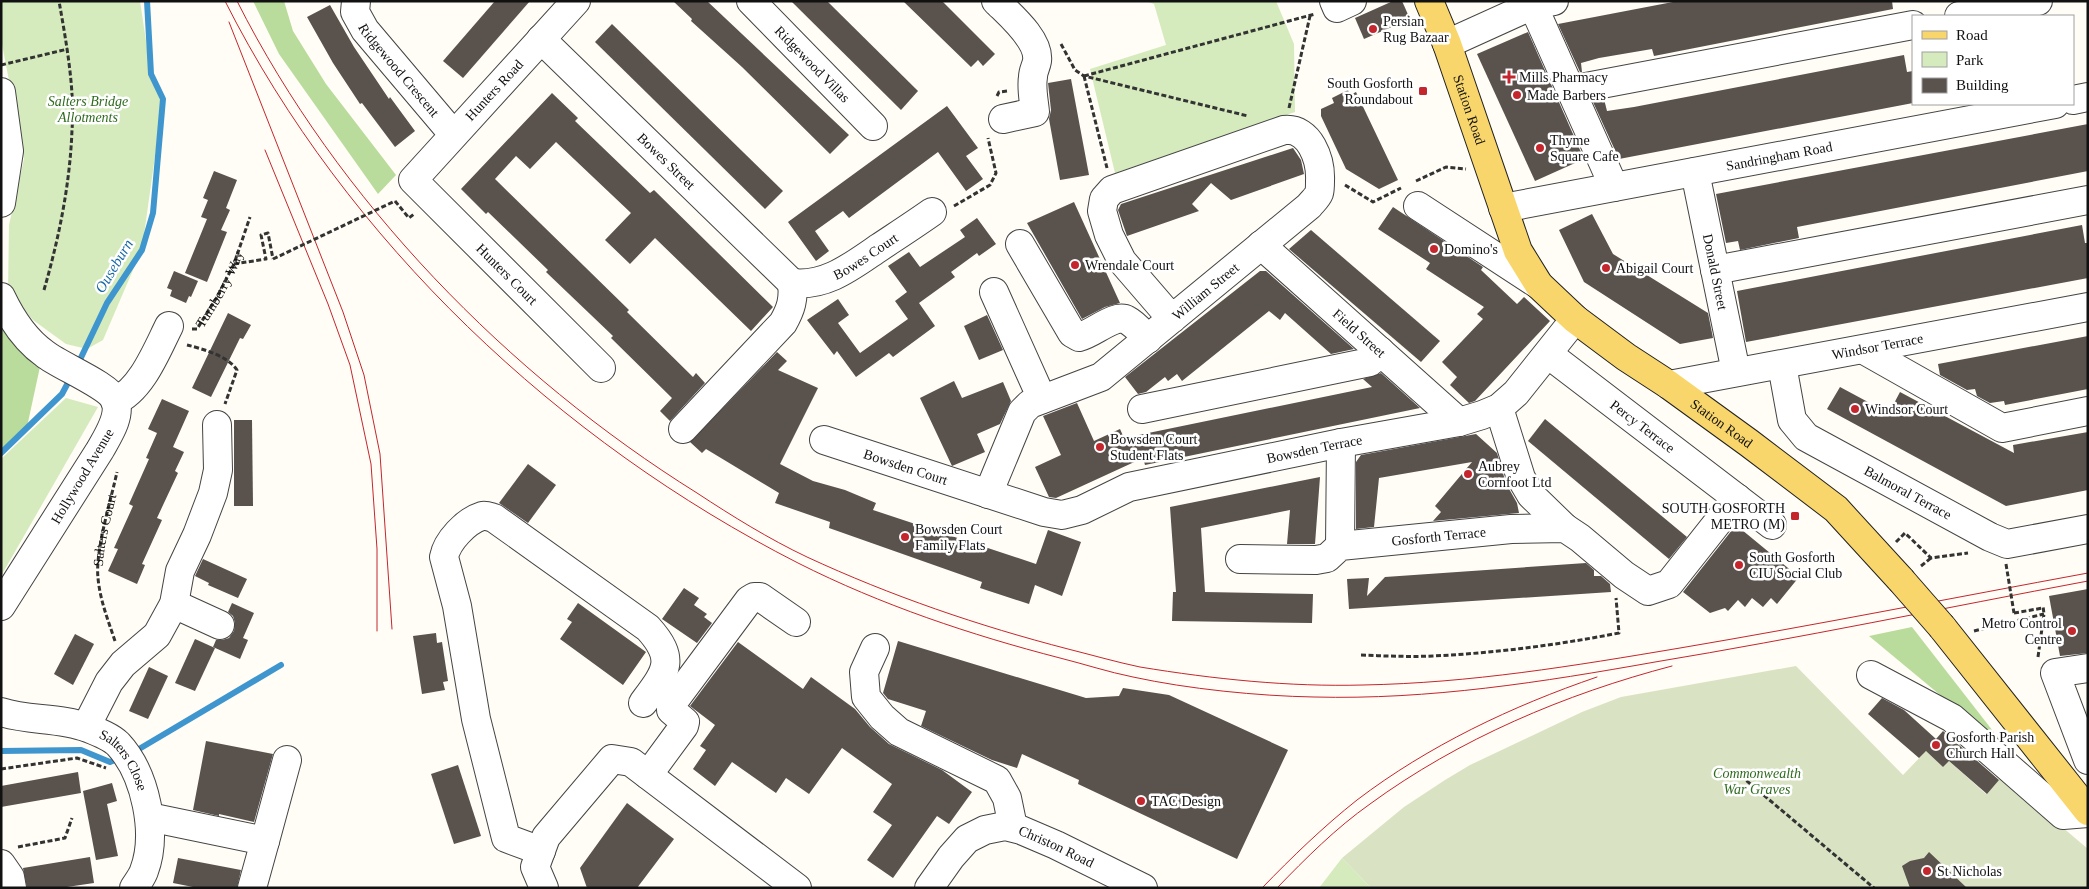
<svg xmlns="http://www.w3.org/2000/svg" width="2089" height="889" font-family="'Times New Roman',serif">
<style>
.green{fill:#d5ebbd}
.forest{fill:#b9dc9c}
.cemetery{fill:#d9e3c4}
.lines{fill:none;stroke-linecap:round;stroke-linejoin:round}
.stream{stroke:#3f96cf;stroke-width:6}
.building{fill:#5a524d}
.minor-casing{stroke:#444;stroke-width:30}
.major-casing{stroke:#222;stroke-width:30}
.path{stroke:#333;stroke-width:3;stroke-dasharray:5 2.5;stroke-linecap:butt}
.minor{stroke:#fff;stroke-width:28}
.major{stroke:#f9d66b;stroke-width:28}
.tram{stroke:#c4262e;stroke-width:1}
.major-bridge-casing{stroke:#222;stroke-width:30;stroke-linecap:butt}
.path-bridge{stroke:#333;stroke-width:3;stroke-dasharray:5 2.5;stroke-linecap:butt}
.major-bridge{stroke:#f9d66b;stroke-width:28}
.poi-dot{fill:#c4262e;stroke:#fff;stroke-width:2}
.labels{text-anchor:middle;stroke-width:5;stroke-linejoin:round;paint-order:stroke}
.poi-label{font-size:14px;fill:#111;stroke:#fff;text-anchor:start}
.street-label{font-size:14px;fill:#111;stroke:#fff}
.park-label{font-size:14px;font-style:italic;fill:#2f6b1f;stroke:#fff}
.water-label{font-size:15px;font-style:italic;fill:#1768a6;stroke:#fff}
</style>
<rect width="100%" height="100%" fill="#fffdf5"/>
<g class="green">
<path d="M 1,1 L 140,1 L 151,74 L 163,99 L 142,249 L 103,340 L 87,349 L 66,344 L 33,320 L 8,292 L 9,225 L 24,159 L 1,39 Z"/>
<path d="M 1145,1 L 1276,1 L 1294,44 L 1295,112 L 1115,173 L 1090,69 L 1166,45 L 1154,4 Z"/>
<path d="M 66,398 L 98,407 L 1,576 L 1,459 Z"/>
<path d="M 1342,858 L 1371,888 L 1319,888 Z"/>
</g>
<g class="forest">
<path d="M 253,1 L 284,1 L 293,31 L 326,84 L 396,175 L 378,194 L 279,54 Z"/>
<path d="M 1,319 L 41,362 L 27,427 L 1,453 Z"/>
<path d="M 1912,627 L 2010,753 L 1869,636 Z"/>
</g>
<path class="cemetery" d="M 1796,666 L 1903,775 L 1926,751 L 1943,767 L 1949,761 L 1986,794 L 2002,776 L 2088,849 L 2088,888 L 1371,888 L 1342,858 L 1404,807 L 1445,780 L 1470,765 L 1582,712 L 1621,697 Z"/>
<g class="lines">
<g class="stream">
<path d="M 77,366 L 107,303 L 142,250 L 153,213 L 163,99 L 151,74 L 147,1"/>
<path d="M 1,453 L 62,394 L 71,377"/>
<path d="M 1,751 L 81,750 L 110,762 L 120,758"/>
<path d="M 134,752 L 281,665"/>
</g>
</g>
<g class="building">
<path d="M 495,1 L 530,1 L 463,78 L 443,61 Z"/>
<path d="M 673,1 L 707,1 L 849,135 L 830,154 L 742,67 L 691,21 L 692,19 Z"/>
<path d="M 791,1 L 827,1 L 918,91 L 901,110 Z"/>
<path d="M 903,1 L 942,1 L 995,54 L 983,66 L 978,60 L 971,67 Z"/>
<path d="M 1393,1 L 1402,1 L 1410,19 L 1364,39 L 1355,18 Z"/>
<path d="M 1678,1 L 1892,1 L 1893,9 L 1654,56 L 1652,49 L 1599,58 L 1581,63 L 1582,72 L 1580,72 L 1558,24 Z"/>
<path d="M 330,5 L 354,47 L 389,99 L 390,97 L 415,131 L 395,147 L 362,103 L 360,104 L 333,63 L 307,17 Z"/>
<path d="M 612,24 L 783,191 L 765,209 L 595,42 Z"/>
<path d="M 1528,32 L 1584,159 L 1535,181 L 1477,54 Z"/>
<path d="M 1904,55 L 1907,72 L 1913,71 L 1913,103 L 1619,159 L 1593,102 L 1604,99 L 1607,111 L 1634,107 Z"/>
<path d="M 1071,79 L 1089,175 L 1060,180 L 1049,119 L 1051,110 L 1048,83 Z"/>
<path d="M 1348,90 L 1350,95 L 1356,92 L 1398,180 L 1379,189 L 1346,169 L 1321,116 L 1321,109 L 1334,103 L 1332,98 Z"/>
<path d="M 552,93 L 578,118 L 575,121 L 650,193 L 654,190 L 773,307 L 751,331 L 655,238 L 630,264 L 605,240 L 631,213 L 556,142 L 530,169 L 516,156 L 495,179 L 629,310 L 627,312 L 693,377 L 696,373 L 705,383 L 670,421 L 660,411 L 672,398 L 611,338 L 613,336 L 546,272 L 548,270 L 488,212 L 486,214 L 461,189 Z"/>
<path d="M 947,106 L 978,148 L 966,156 L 983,179 L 966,191 L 938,152 L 849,218 L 843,211 L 815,231 L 829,251 L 816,261 L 788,222 Z"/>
<path d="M 2088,124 L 2088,171 L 1797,227 L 1799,238 L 1740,250 L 1738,241 L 1726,243 L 1716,194 Z"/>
<path d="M 1293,148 L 1301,160 L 1304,174 L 1231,200 L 1211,183 L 1192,204 L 1199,211 L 1127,236 L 1118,210 L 1121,204 Z"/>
<path d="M 214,171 L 237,180 L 226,208 L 230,210 L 221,230 L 227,232 L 207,282 L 185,273 L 207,219 L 201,217 L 208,200 L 203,198 Z"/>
<path d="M 1074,202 L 1120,303 L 1105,307 L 1082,319 L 1027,223 Z"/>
<path d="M 1393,207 L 1483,267 L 1481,270 L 1517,304 L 1524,297 L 1550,321 L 1475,401 L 1469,403 L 1450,385 L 1457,377 L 1442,362 L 1483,319 L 1477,314 L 1484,307 L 1426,269 L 1430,263 L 1378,229 Z"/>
<path d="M 1592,214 L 1613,254 L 1708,313 L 1713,338 L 1680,344 L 1584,282 L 1559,230 Z"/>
<path d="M 977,218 L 996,244 L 979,256 L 977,253 L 951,272 L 955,277 L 919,303 L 935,326 L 893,357 L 889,353 L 856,377 L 837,351 L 834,355 L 807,320 L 838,299 L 849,315 L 838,323 L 860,353 L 908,319 L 895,301 L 907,292 L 888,266 L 909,252 L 920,267 L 965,237 L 960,230 Z"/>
<path d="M 2082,225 L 2085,243 L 2088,243 L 2088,278 L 1746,342 L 1737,291 Z"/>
<path d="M 1311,230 L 1440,341 L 1421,362 L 1289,249 Z"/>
<path d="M 174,271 L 198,281 L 191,297 L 189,296 L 186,303 L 170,296 L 172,290 L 167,288 Z"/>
<path d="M 1260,271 L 1266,271 L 1354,349 L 1331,354 L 1285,313 L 1280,320 L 1269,311 L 1182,381 L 1177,374 L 1168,381 L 1165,377 L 1146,392 L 1138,394 L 1125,377 Z"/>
<path d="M 228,313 L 251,325 L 243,339 L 240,338 L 211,397 L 192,388 Z"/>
<path d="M 987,315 L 1003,350 L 979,360 L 964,326 Z"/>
<path d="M 2088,336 L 2088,389 L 2005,405 L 2004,401 L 1990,403 L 1977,396 L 1975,389 L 1967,390 L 1940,375 L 1938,364 Z"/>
<path d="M 777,352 L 787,361 L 778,370 L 818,388 L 780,464 L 813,481 L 845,490 L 876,503 L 873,510 L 1036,564 L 1048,530 L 1081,542 L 1062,596 L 1035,585 L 1029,604 L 980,588 L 982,582 L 829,528 L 830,522 L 775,503 L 779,493 L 706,449 L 702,453 L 690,442 Z"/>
<path d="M 1381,373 L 1420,408 L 1145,465 L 1143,458 L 1056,498 L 1049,497 L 1035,467 L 1061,455 L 1043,416 L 1077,403 L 1094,441 L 1120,429 L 1124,438 L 1372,387 L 1363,379 Z"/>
<path d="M 954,381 L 962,398 L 1003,382 L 1011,401 L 1000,424 L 977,434 L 985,452 L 952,466 L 920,398 Z"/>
<path d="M 1840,387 L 1881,409 L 1884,405 L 1891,409 L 1900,392 L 2014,453 L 2013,445 L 2088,432 L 2088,490 L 2006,506 L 1827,409 Z"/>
<path d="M 162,399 L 189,411 L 173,447 L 184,452 L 175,471 L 178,473 L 157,518 L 162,520 L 142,564 L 145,565 L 137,584 L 108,571 L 118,549 L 114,548 L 133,506 L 129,504 L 149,459 L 146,458 L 157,433 L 148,429 Z"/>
<path d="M 1545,419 L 1687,537 L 1669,559 L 1528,441 Z"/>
<path d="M 234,420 L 252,420 L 253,506 L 234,506 Z"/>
<path d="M 1476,434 L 1497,453 L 1505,480 L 1503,482 L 1508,487 L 1517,503 L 1519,513 L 1433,521 L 1441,512 L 1435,506 L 1472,462 L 1379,478 L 1374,527 L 1356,529 L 1356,462 L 1361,455 Z"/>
<path d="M 528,464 L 556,485 L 528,523 L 499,503 Z"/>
<path d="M 1320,477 L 1315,544 L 1287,544 L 1290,510 L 1201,528 L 1205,592 L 1313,594 L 1312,623 L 1172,621 L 1173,592 L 1176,592 L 1170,507 Z"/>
<path d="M 1736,525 L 1799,577 L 1777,604 L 1771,598 L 1763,607 L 1752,598 L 1745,607 L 1738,600 L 1728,611 L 1725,608 L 1710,613 L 1683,592 Z"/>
<path d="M 203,559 L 247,579 L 238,598 L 208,585 L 209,583 L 195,576 Z"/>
<path d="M 1586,563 L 1594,570 L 1594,576 L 1601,576 L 1610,584 L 1611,592 L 1349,609 L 1347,579 L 1369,578 L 1367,596 L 1385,577 Z"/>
<path d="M 684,588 L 699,598 L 694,605 L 707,614 L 704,617 L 712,623 L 697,643 L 662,619 Z"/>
<path d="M 2088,589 L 2088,653 L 2060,656 L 2049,596 Z"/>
<path d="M 232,603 L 254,613 L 243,638 L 248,640 L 240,659 L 213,647 L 216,640 L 222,640 L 229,638 L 234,631 L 235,623 L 233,616 L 228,612 Z"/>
<path d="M 578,603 L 646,652 L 623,685 L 560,639 L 572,622 L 567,619 Z"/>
<path d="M 436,633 L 437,643 L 442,642 L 448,681 L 443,682 L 445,690 L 422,694 L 413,636 Z"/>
<path d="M 75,634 L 94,644 L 73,685 L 54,674 Z"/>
<path d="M 195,639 L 215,648 L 195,691 L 175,683 Z"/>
<path d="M 898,641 L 1086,698 L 1119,696 L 1123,688 L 1169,695 L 1288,750 L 1237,859 L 1078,784 L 1079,780 L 1022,754 L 1017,768 L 992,760 L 921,726 L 926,711 L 888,699 L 883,693 Z"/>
<path d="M 738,642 L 803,689 L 811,677 L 855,709 L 870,727 L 889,744 L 942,770 L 972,792 L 949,824 L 937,816 L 893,878 L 867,860 L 892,825 L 873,812 L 892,784 L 842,748 L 809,794 L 786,778 L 776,793 L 732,762 L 715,786 L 693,769 L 706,750 L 700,746 L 715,725 L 690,706 Z"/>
<path d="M 149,667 L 168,676 L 148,719 L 129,711 Z"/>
<path d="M 1882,698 L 1904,710 L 1936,739 L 1943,731 L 1999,780 L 1987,794 L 1949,761 L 1943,767 L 1926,751 L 1919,758 L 1868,714 Z"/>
<path d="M 206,741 L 273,754 L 254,822 L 219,814 L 219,816 L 193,810 Z"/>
<path d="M 458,765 L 481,836 L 454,844 L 431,774 Z"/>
<path d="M 78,772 L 81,793 L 1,807 L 1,786 Z"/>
<path d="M 112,783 L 117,801 L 107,804 L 118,856 L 96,860 L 83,791 Z"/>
<path d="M 627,803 L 674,839 L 637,888 L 587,888 L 580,868 Z"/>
<path d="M 1929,852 L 1967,888 L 1910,888 L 1902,866 L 1910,861 L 1924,858 Z"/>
<path d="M 90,857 L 94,883 L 60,888 L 27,888 L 23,868 Z"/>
<path d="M 178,858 L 241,870 L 237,888 L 198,888 L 173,883 Z"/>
</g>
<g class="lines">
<defs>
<g id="minor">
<path id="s3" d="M 356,1 L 355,12 L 365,30 L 453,134"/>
<path id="s4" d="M 576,1 L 413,180 L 601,368"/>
<path id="s5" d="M 751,1 L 873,126"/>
<path d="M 996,1 C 1010,15 1040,40 1037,61 C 1036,67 1033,71 1033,77 C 1031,88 1034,101 1035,112 L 1003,119"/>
<path d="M 1334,1 L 1337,8 L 1352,1"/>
<path d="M 1531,1 L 1614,187"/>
<path d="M 1959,16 L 2038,1"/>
<path id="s6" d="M 541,39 L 792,283"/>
<path d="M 1447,44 L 1533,5 L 1554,1"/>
<path d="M 1570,90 L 1913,25"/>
<path d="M 1,92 L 9,151 L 1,203"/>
<path d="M 2073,100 L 2088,97"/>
<path id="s7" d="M 1695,172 L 1736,372"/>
<path d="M 1418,206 L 1539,285"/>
<path id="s8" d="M 1503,208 L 2055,104"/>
<path d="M 1020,244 L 1072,333 L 1079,337 C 1093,334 1115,313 1127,320 C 1135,324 1142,333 1148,339"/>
<path id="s9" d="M 1261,245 L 1459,422"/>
<path d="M 1715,270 L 2088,200"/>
<path id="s10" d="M 792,283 C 827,287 853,265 880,247 C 898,235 915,224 932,212"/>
<path d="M 994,292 L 1042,399"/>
<path d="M 1,297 C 11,318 25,340 45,354 C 60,366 108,385 115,400 C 122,416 107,437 100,450 L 1,606"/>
<path d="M 1864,350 L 2002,428 L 2088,411"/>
<path id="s11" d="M 1548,354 L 1772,525"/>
<path id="s12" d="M 1782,365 L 1792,420 L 1806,437 L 1990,537 L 2007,544 L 2088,529"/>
<path id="s13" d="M 1669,385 L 2088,307"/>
<path d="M 115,401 C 141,391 157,350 169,326"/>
<path d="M 1499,408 L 1521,478 L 1531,495 L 1565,528"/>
<path d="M 1142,409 L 1370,362 L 1380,351"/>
<path d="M 683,429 L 783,323 C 791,309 794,299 792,283"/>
<path id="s14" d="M 824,440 L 1044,512 L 1062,515 L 1082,510 L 1129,487 L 1341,443 L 1459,422 L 1482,415 L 1499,408 L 1516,393 L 1575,319"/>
<path id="s15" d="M 988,494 L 1022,412 L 1030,404 L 1101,377 L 1309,206 C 1312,202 1317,198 1319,193 C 1320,190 1320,185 1320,181 C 1321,160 1310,127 1284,130 L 1112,190 L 1104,199 L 1102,211 L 1109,235 L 1122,261 L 1172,319"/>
<path d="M 1340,546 L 1341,443"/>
<path id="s16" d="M 1240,559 L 1316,560 L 1327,558 L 1340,546 L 1511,529 L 1565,528 L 1580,538 L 1624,575 L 1648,591 L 1669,584 L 1737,498"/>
<path d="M 174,604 L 220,625"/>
<path d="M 875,648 L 864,672 L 866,697 L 882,717 L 899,732 L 997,780 L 1007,798 L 1013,827"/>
<path d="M 2088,668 L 2055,673 L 2088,760"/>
<path d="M 1871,675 L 1952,718 L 2063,815 L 2088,813"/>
<path id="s17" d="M 1,712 C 28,721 60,717 88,728 C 98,732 111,737 118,744 C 146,774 158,834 144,871 C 142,877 137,883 134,888"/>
<path d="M 86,727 L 109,682 L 123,664 L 157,635 L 174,604 L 180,571 L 197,535 L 213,493 L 218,470 L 217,425"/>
<path d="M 648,775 L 684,726 L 685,722 L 671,710 L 671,705 L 749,600 L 754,597 L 760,597 L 796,622"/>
<path d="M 149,817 L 265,841 L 287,760"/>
<path d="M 541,851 L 506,838 L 476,719 L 457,606 L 444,557 C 447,541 466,521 482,516 C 486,515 490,517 494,518 L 648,628 C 677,660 666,672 643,703"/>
<path d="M 1,864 L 10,877 L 12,888"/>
<path d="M 252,888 L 265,841"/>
<path d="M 544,888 L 535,867 L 546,837 L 612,759 L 631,762 L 797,888"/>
<path id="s18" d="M 929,888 L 951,857 L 967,839 L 985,830 L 1005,826 L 1021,830 L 1056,845 L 1143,888"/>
</g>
<g id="major">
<path id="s19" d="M 1429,1 L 1447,44 L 1518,251 L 1539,285 L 1575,319 L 1626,357 L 1669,385 L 1749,443 L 1836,509 L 1901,580"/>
<path d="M 1942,627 L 2088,811"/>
</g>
</defs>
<use href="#minor" class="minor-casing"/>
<use href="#major" class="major-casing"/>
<g class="path">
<path d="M 1061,44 L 1075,70 L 1084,76 L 1248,116"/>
<path d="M 1,65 L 68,49"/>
<path d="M 1084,76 L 1315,14"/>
<path d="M 1084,76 L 1107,168"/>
<path d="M 997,96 L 999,92 L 1008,91"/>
<path d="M 1289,108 L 1310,16"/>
<path d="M 1416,181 L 1446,167 L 1466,169"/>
<path d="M 1345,185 L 1373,202 L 1401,188"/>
<path d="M 395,201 L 409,218 L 414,214"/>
<path d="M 954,206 L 990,185 L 996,173 L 988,138"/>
<path d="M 234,264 L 266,259 L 261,235 L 268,233 L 273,259"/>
<path d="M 44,290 C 59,238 70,184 72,130 C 75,89 66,41 59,1"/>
<path id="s1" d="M 192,329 L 197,329 L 217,297 L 234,264 L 250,217"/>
<path d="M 187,345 C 203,349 228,356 237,370 L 225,404"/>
<path d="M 1896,542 L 1905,533 L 1931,558 L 1968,553"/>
<path d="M 1921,566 L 1931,558"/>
<path d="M 2014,613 L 2043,608"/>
<path d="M 1974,631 L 2044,614"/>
<path id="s2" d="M 115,641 C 108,620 100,600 98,578 C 95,551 111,500 117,472"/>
<path d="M 1361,655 C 1385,656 1409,657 1433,656 C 1496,653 1557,645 1619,633 L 1616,598"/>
<path d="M 2038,657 L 2044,614 L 2043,606"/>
<path d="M 1,769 L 77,758 L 106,768"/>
<path d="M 1735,771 L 1874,888"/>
<path d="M 18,847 L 65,838 L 72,818"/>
</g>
<use href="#minor" class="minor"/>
<use href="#major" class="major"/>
<g class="tram">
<path d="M 225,1 C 346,241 560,442 798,563 C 881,605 971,635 1060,658 C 1084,664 1108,672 1133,677 C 1188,689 1258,696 1314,697 C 1429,700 1543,682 1655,662 C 1800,638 1944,608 2088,581"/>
<path d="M 237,1 C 338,201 508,375 697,493 C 732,516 769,539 807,557 C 891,596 979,626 1068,649 C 1092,655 1116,662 1140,667 C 1213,679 1289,687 1363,685 C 1471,683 1573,666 1680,648 C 1816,625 1952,598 2088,573"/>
<path d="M 229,22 L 343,312 L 364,375 L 380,454 L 392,629"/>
<path d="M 265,150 L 328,304 L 350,365 L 371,464 L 377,549 L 377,631"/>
<path d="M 1262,888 C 1292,857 1323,827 1357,800 C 1428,746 1512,706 1597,677"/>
<path d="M 1277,888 C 1306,858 1336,828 1370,804 C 1459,739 1565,694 1672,666"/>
</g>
<defs>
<path id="major-bridge" d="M 1901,580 L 1942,627"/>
</defs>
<use href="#major-bridge" class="major-bridge-casing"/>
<g class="path-bridge">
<path d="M 273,259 L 395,201"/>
<path d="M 2006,564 L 2014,613"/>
</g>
<use href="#major-bridge" class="major-bridge"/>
</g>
<g class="poi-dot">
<circle cx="1373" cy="29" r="5"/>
<path d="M1506.5 69.5h5v5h5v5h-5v5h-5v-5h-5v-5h5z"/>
<rect x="1418" y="86" width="10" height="10" rx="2.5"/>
<circle cx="1517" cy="95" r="5"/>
<circle cx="1540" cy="148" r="5"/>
<circle cx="1434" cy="249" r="5"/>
<circle cx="1075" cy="265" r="5"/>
<circle cx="1606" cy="268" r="5"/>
<circle cx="1855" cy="409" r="5"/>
<circle cx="1100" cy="447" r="5"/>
<circle cx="1468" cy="474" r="5"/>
<rect x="1790" y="511" width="10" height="10" rx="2.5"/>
<circle cx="905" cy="537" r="5"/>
<circle cx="1739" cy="565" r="5"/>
<circle cx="2072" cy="631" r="5"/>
<circle cx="1936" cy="745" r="5"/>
<circle cx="1141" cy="801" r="5"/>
<circle cx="1927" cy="871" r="5"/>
</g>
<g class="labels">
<g class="poi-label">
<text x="1383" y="26">Persian<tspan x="1383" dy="16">Rug Bazaar</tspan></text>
<text x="1519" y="82">Mills Pharmacy</text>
<text x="1413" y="88" text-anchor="end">South Gosforth<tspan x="1413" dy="16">Roundabout</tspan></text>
<text x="1527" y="100">Made Barbers</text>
<text x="1550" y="145">Thyme<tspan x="1550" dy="16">Square Cafe</tspan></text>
<text x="1444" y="254">Domino's</text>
<text x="1085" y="270">Wrendale Court</text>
<text x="1616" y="273">Abigail Court</text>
<text x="1865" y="414">Windsor Court</text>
<text x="1110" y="444">Bowsden Court<tspan x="1110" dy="16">Student Flats</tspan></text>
<text x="1478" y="471">Aubrey<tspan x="1478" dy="16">Cornfoot Ltd</tspan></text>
<text x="1785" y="513" text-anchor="end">SOUTH GOSFORTH<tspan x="1785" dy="16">METRO (M)</tspan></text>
<text x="915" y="534">Bowsden Court<tspan x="915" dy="16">Family Flats</tspan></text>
<text x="1749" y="562">South Gosforth<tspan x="1749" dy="16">CIU Social Club</tspan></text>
<text x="2062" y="628" text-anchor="end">Metro Control<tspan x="2062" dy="16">Centre</tspan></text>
<text x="1946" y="742">Gosforth Parish<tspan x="1946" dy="16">Church Hall</tspan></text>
<text x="1151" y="806">TAC Design</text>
<text x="1937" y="876">St Nicholas</text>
</g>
<g class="street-label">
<text dy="5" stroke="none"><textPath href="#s5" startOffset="88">Ridgewood Villas</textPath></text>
<text dy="5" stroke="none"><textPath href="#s3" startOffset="84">Ridgewood Crescent</textPath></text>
<text transform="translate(494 90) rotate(-47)" y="5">Hunters Road</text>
<text dy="5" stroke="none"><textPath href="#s19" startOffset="116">Station Road</textPath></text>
<text dy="5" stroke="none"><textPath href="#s8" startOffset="281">Sandringham Road</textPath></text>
<text dy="5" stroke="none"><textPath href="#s6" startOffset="175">Bowes Street</textPath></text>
<text dy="5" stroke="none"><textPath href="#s10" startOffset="80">Bowes Court</textPath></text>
<text dy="5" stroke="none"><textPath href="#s7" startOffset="102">Donald Street</textPath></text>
<text dy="5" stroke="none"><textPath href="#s4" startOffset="375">Hunters Court</textPath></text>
<text dy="5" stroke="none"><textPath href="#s1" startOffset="51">Turnberry Way</textPath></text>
<text dy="5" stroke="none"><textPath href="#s15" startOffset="311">William Street</textPath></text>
<text dy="5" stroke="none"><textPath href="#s9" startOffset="132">Field Street</textPath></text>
<text dy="5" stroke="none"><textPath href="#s13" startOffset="212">Windsor Terrace</textPath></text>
<text dy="5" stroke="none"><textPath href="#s19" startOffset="535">Station Road</textPath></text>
<text dy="5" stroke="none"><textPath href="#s11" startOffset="119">Percy Terrace</textPath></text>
<text dy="5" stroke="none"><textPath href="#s14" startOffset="512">Bowsden Terrace</textPath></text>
<text dy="5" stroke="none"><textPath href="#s14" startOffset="86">Bowsden Court</textPath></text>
<text transform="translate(82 476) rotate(-59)" y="5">Hollywood Avenue</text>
<text dy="5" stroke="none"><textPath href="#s12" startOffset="194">Balmoral Terrace</textPath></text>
<text dy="5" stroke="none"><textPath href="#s2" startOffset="114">Salters Court</textPath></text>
<text dy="5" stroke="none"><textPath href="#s16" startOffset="204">Gosforth Terrace</textPath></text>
<text dy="5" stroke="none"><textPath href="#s17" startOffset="139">Salters Close</textPath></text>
<text dy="5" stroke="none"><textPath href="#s18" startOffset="158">Christon Road</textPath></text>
</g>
<g class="park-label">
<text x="88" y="106">Salters Bridge<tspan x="88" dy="16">Allotments</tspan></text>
<text x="1757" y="778">Commonwealth<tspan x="1757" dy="16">War Graves</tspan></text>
</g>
<g class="water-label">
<text transform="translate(114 266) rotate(-59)" y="5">Ouseburn</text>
</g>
</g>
<rect width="2089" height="889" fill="none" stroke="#111111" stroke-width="5"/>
<rect x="1912" y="15" width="162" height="90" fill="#ffffff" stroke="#a0a0a0"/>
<rect x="1922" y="31" width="25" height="8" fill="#f9d66b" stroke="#a0a0a0"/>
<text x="1956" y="40" font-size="15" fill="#111111">Road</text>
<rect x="1922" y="52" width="25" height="15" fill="#d5ebbd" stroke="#a0a0a0"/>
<text x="1956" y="65" font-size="15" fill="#111111">Park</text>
<rect x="1922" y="78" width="25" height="15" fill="#5a524d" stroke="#a0a0a0"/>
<text x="1956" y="90" font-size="15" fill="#111111">Building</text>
</svg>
